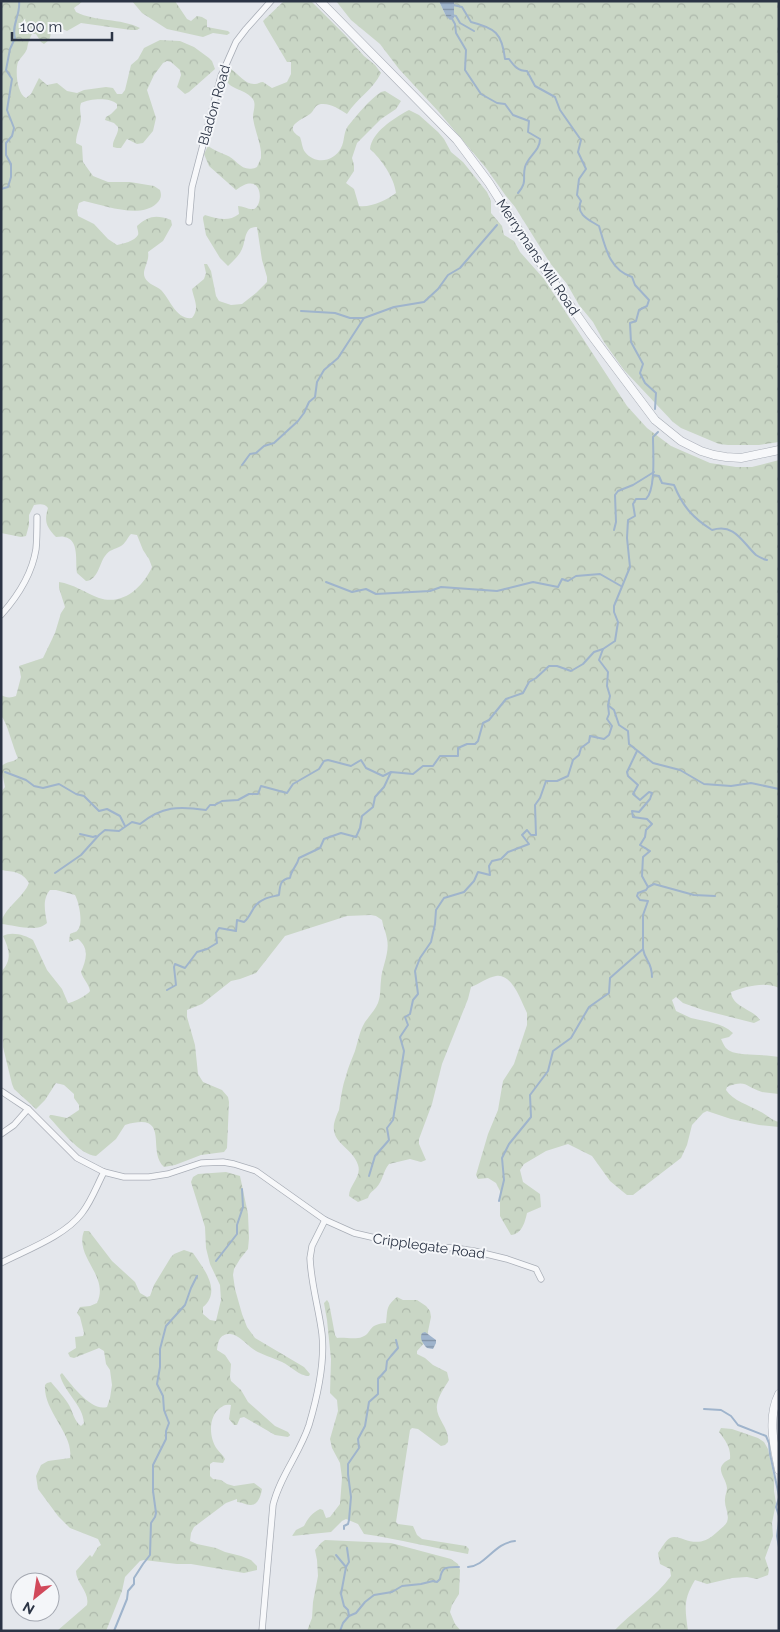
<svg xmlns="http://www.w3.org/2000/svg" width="780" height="1632" font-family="Raleway,sans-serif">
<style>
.forest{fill:url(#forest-crowns)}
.water{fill:url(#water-rules)}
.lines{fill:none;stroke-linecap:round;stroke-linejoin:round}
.stream{stroke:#9fb4cc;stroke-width:2}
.minor-casing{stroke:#a9aeb7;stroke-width:7}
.tertiary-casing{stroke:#a9aeb7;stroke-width:9}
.minor{stroke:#f7f8fa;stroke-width:5.5}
.tertiary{stroke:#f7f8fa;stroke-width:8}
.labels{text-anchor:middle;stroke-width:4;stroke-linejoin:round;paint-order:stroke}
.street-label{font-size:14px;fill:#2b3445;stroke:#f4f6f9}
</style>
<defs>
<pattern id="forest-crowns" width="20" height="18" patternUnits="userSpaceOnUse" patternTransform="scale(1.25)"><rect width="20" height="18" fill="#c9d6c5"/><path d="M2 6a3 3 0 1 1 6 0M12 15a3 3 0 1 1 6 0" fill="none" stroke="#adb8ab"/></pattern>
<pattern id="water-rules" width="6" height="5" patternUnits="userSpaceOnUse" patternTransform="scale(1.25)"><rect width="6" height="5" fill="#9fb4cc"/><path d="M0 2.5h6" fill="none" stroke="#8293a7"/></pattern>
</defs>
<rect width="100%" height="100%" fill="#e4e7ec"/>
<g class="forest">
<path d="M 1,1 L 83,1 L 74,8 L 76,12 C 96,22 120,18 140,28 L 137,30 L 131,30 L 81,23 L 67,31 L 51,24 C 49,33 54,38 44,44 L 41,42 L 36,34 L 32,34 C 29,40 28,43 27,49 C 25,54 21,57 18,62 C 15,71 17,94 26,98 L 31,94 L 39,78 L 47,85 L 57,83 L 67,91 L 77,93 L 84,90 L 106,87 L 113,88 L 117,94 L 122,94 L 125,90 L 131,65 L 138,59 L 144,48 L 160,40 L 180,41 L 194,47 L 209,58 L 212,61 L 215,69 L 189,92 L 185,94 L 177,87 L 181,75 L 180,70 L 171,62 L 167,61 L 163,63 L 154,75 L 147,90 L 156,118 L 153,131 L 143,143 L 137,144 L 127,139 L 121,148 L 117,148 L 113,147 C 112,140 119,134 118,127 L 114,123 L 105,120 L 106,117 L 111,114 L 117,108 L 117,104 C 109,97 90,99 81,103 C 79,109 81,113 81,119 C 80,128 76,134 76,143 L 82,146 L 83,162 L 93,176 L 108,182 L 130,182 L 154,186 L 160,190 C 162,196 161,199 156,204 C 139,219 104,205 84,201 L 79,203 L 77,210 L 78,216 L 94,224 L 108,239 L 117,245 C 122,244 135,241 138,235 C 139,232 137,229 137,226 C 149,215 157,215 171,220 L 172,225 L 163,241 L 148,252 C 150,262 141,270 145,278 C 148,284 156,286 161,290 C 170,299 176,320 192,318 C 200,308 194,300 192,289 L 204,279 L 206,273 L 204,264 L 207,264 L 211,271 L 216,296 L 219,301 L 231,305 L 242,304 L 256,293 L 267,282 L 267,277 L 262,260 L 257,227 C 244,226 246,241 242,249 C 239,256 233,261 228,266 L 220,258 L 206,235 L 203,219 L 203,217 L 205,215 C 217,219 229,222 239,214 L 238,206 C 243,206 249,210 254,209 C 264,205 263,169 236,190 L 209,166 L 204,154 L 208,146 C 214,150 219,152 226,155 C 237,159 242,174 257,167 L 261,158 L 261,152 C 260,141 254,128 253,117 C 253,111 257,103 252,98 C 243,87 222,90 227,72 L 231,69 C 238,74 246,85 255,84 C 258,84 260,82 263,82 L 272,88 L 287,82 L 291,74 L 291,62 L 287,62 L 265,25 L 263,21 L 284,1 L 311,1 L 345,35 L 364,56 L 375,65 L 381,73 C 372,91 357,98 347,114 C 339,109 331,103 321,104 C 314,105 315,110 310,114 C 302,120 282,126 300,137 C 302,142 302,148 305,152 C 315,165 334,162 341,148 C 345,141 343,133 348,126 C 358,114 368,101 381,92 L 385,91 L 401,101 L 396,109 L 381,119 L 357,143 L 352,158 L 354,165 L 354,171 L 346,183 L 354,189 L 359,206 C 370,208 387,200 396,193 C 394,177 381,159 370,149 C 372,132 393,119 407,111 L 409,110 L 419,115 L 438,132 L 444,139 L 451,152 L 463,162 L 487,192 L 491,201 L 491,213 L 502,226 L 504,235 L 514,241 L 520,252 L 544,279 L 627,406 L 647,428 L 671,446 L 710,463 L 736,467 L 752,467 L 779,460 L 779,988 C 765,981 744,987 731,992 C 732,1007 753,1009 760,1020 L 754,1023 L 703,1010 L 683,1003 L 676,997 L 672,1000 L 676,1011 C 681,1013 686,1016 691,1018 C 706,1022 721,1022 733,1033 L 729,1037 L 721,1039 C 723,1043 725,1049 730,1051 C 739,1056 766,1054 779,1057 L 779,1094 C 773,1093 767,1093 762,1092 C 745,1087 747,1079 727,1087 L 726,1090 C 733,1101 749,1105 761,1112 C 767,1115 771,1120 779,1122 L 779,1127 L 759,1125 L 731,1119 L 707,1111 L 703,1113 L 692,1125 L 687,1145 L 681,1158 L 633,1195 L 627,1195 L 622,1191 L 610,1181 L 592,1156 L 568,1144 L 546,1151 L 524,1164 L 520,1170 L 523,1182 L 540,1194 L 541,1207 L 527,1213 C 525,1222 522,1234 511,1235 L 500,1216 L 500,1191 L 496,1183 L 488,1178 L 478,1179 L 476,1175 L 488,1134 L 498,1110 L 503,1081 L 514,1064 L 527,1025 L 527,1013 C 521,1001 512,973 496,976 C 488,977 479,984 471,987 L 468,999 L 442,1064 L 432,1104 L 419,1139 L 419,1144 L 426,1160 L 421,1162 L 410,1159 L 389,1164 C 383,1171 383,1181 376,1188 C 372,1192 370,1192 368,1198 L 358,1202 L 349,1196 C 349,1185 362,1177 358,1165 C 353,1148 331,1144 334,1124 C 335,1119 337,1114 339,1110 C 341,1098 342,1087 346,1076 C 348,1067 352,1059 355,1051 C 358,1041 360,1030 365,1022 C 370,1015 375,1010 378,1003 C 381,995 380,988 381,980 C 382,966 390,953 387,939 C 386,932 383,927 382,920 L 376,916 L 371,915 L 347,916 L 285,936 L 256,973 L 240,979 L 231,981 L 202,1004 L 187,1010 L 187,1017 L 195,1045 L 198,1074 L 203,1082 L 222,1090 L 228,1097 L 229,1102 L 227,1148 L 224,1152 L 201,1155 L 175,1165 L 164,1167 C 146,1151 172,1111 125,1125 L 116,1139 L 96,1156 C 80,1155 60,1129 49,1117 L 50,1115 L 52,1115 L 67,1118 L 79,1110 L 79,1105 L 74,1098 L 74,1094 L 64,1085 L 56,1083 L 45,1100 L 36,1109 L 14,1089 L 12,1084 L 3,1047 L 1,972 C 13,959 9,949 3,936 C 11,931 26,935 33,940 L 47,970 L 62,989 L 68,1003 C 72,1003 88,995 90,991 C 89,984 83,979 81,972 C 86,960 90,949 78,939 L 69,942 L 70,934 C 71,933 76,932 77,931 C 84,925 79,902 75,895 L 56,890 L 50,890 C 42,899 45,912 47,923 C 37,933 15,925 1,924 C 2,910 24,897 29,883 C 22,871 13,872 1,870 L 1,792 L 5,787 L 1,767 C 5,761 13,763 18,758 C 13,748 7,721 1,716 L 1,695 C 6,698 11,698 16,696 L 21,677 L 19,666 L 43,658 L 55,633 L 61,613 L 65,607 L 59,588 L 59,582 C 73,584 86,593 99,598 C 123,606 143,587 152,567 L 149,559 L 143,550 L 137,535 L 131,534 C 128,537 125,544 121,546 C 114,550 110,549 105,556 C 99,564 98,580 86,581 L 77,573 C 75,562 80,539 64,537 C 62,536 59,537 56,537 C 46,527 44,521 48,508 C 45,503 39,504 34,505 L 29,515 L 29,525 L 26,536 L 21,537 L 1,533 Z"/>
<path d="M 132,1 L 175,1 L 187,19 L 191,21 L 197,16 L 202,17 L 207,20 L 207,27 L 228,31 L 230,33 L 227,35 L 213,33 L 203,37 L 167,29 L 142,13 Z"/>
<path d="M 336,1 L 439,1 L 446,16 L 454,18 L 454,1 L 779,1 L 779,442 L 759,445 L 728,445 L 719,444 L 681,428 L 673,422 L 624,370 L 604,342 L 593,322 L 579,305 L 567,284 L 550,263 L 515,207 L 506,196 L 486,168 L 438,111 L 399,69 L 380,44 L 351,20 Z"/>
<path d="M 226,1172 L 240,1176 L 248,1214 L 249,1238 L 248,1249 L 240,1259 L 234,1269 L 233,1275 L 235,1289 L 242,1314 L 247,1327 L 255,1338 L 304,1367 L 310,1374 L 309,1376 C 299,1376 291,1366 282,1362 C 272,1357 262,1355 253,1349 C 246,1344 238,1334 230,1334 C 219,1334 218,1342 217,1350 L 225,1355 L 231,1364 L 230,1377 L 231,1381 L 241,1390 L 248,1402 L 275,1426 L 288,1432 L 290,1435 L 288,1437 L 275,1435 L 244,1417 L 240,1418 L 237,1425 L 234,1425 L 229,1419 L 231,1405 C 226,1404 224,1405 220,1408 C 208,1417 209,1438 217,1449 C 220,1453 223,1455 225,1459 L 223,1463 L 213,1462 L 210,1464 L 210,1476 L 213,1479 L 221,1480 L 227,1484 L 234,1486 L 254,1483 L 262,1489 C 261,1495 258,1506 250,1505 C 245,1505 243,1502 237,1502 L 237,1499 L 226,1503 L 194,1527 L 191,1533 L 190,1541 L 197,1544 L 216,1548 L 225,1552 L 241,1556 L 251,1560 L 257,1566 L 257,1570 L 244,1573 L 191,1564 L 177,1564 L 144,1560 L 140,1561 L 125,1577 L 122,1591 L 106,1631 L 57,1631 L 87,1605 C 90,1592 76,1583 76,1571 L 90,1555 L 92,1557 L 98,1547 L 101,1545 L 98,1539 L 70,1528 L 58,1516 L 38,1489 L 36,1476 L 41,1465 L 48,1461 L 70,1458 C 74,1434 43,1411 45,1385 L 47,1383 L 51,1382 C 56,1388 65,1398 69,1405 C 73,1412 74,1421 81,1426 L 84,1423 C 83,1405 64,1392 60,1375 L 62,1373 C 71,1384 91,1412 107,1407 L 110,1398 L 112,1385 L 110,1370 L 106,1364 L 104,1351 L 99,1348 L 74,1358 L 70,1357 L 68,1353 L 76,1348 L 75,1337 L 83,1336 L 84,1333 L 80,1317 L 77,1313 L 80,1307 L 90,1306 L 97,1303 C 110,1276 74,1257 84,1231 L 89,1231 L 112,1261 L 135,1282 L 140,1293 L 147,1297 L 150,1296 L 154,1285 L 171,1257 L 174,1254 L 184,1250 L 193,1253 C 204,1269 222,1291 203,1307 L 203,1314 L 210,1320 L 216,1321 L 221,1300 L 220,1285 L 210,1264 L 206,1248 L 205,1227 L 191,1182 L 193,1177 L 198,1174 Z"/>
<path d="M 397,1297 L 403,1300 L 417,1300 L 426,1306 L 430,1311 L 431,1317 L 426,1341 L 417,1351 L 417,1354 L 425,1358 L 433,1365 L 447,1372 L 449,1380 C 445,1387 438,1396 437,1405 C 435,1418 450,1428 448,1442 L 445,1445 L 441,1446 L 418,1429 L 412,1428 L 410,1430 L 396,1522 L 398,1524 L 413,1526 L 417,1535 L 422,1539 L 466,1546 L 469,1549 L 468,1554 C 433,1548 399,1539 364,1534 L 358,1524 L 346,1519 L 342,1521 L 331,1532 L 292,1536 L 296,1530 L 304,1526 C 308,1518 312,1513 320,1509 L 323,1510 L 326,1518 L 330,1517 L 340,1504 L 342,1478 L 340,1463 L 332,1448 L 330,1439 L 338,1411 L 337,1400 L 330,1393 L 331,1359 L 327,1320 L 324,1303 L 327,1300 L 329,1303 L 335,1335 L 337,1338 C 345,1337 355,1340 362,1337 C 372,1334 367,1324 386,1323 C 388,1310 385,1307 397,1297 Z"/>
<path d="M 721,1428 L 732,1429 L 758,1438 L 764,1442 L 768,1449 L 774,1478 L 774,1491 L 776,1503 L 772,1523 L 773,1536 L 765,1558 L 769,1570 L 768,1575 L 757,1579 L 747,1577 L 732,1578 L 707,1584 L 695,1580 C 683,1600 685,1608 688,1631 L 614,1631 C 632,1612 656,1597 671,1576 L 670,1569 L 660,1564 L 658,1553 C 661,1549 665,1541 670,1538 C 680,1532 695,1553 716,1533 C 720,1529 724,1527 727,1522 C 730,1514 724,1507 725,1499 C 725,1495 727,1492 727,1488 C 726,1476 712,1468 730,1459 C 731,1448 726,1441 719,1432 Z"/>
<path d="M 325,1540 L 391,1543 L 451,1559 L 458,1564 L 460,1570 L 459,1594 L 452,1605 L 450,1612 L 455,1624 L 461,1631 L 307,1631 L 312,1618 L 313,1602 L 318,1576 L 317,1560 L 315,1550 L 321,1543 Z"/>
</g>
<g class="water">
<path d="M 439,1 L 454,1 L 454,18 L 450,20 L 446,16 Z"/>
<path d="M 425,1332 L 436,1340 L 436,1343 L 433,1349 L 427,1348 C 423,1344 419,1338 422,1333 Z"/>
</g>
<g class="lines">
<g class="stream">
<path d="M 453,5 L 462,7 L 471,22 C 495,28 502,33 505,59 L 509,59 C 514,66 518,71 527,71 L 535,86 L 555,97 L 560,110 L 581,140 L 578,152 L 586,169 L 579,179 L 577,195 L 581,201 C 575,214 589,220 599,226 C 605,246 609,270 632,277 L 635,285 L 649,300 L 647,306 L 639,310 L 636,321 L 630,323 L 631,342 L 643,364 L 640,373 L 645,383 L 656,393 L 655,409"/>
<path d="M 452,15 L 456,16 L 460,23 L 474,31"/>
<path d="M 451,17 L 455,24 L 456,33 L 466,50 L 465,70 L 481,94 L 497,103 L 505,104 L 513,115 L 529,121 L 528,132 L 540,139 C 540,151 528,156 525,167 C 522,179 528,181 518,193"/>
<path d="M 1,189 L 8,187 L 11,177 L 11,164 L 6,155 L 6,143 L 12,136 L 14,128 L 7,110 L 12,79 L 6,70 L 10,49 L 15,38 C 11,25 21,14 19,1"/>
<path d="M 301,311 L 335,313 L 350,318 L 364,318 L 394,307 L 424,302 L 438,289 L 448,275 L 460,268 L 497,225"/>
<path d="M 242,465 L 250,454 L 256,453 L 264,446 L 274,443 L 298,421 L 304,413 L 309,402 L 315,397 L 317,382 L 324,370 L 338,358 L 364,318"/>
<path d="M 653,475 L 659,476 L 662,483 L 674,485 C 683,507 693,518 712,530 C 735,523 742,542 756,555 C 759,557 763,559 767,560"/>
<path d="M 614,530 L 616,522 L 615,495 L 618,491 L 633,485 L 654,472"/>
<path d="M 326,582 L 352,592 L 366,589 L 376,594 L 430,591 L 441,587 L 497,591 L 533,582 L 558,587 L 562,579 L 568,581 L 576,576 L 600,574 L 621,586"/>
<path d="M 609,706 L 614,710 L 619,725 L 628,731 L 629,744 L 653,763 L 680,770 L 704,784 L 731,786 L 751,783 L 779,789"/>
<path d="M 637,751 L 627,772 L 628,776 L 638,785 L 633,794 L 640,800 L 649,792 L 652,793 L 650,799 L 639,812 L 632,811 L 633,817 L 647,819 L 652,824 L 646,830 L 645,837 L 640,845 L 650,851 L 643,857 L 642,876 L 648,887"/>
<path d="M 5,772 L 26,780 L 34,786 L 43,788 L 59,784 L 76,794 L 84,796 L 99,811 L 107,809 L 120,816 L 125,826"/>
<path d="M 80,834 L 93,837 L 96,836"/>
<path d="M 55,873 L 81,855 L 99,835 L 105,830 L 119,831 L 132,822 L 140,824 C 162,806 179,806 206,810 L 210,805 L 215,805 L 222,801 L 238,800 L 249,794 L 258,794 L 261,786 L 287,793 L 293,784 L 319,769 L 324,761 L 328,760 L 351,766 L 361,760 L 366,768 L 383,776 L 391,772 L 413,774 L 423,766 L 433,766 L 440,756 L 458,756 L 458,748 L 467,744 L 475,744 L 478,741 L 483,723 L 489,720 L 506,699 L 523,693 L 529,682 L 536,678 L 549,666 L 557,666 L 571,671 L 583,664 L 594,652 L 603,649"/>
<path d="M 652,977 C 652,961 645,961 643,949 L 643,915 L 648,901 L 640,900 L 637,896 L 638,893 L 646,890 L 648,887 L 654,884 L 694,895 L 715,896"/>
<path d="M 167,990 L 176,985 L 174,967 L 175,964 L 185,968 L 197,952 L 207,949 L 217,943 L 216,933 L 219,928 L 236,931 L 237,920 L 244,922 C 250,917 251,911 256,905 C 262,898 271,897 279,895 C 280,886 280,879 290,878 C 291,870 297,866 299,858 L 320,848 L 324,839 L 341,833 L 356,837 L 360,828 L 362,816 L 373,807 L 375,797 L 384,787 L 391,772"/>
<path d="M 369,1176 L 375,1156 L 389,1140 L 387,1128 L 393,1120 L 404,1051 L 400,1037 L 408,1025 L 405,1017 L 410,1014 L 413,1000 L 418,994 L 415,971 L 420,958 L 431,942 L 435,924 L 436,910 L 444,898 L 464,892 L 474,881 L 478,872 L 490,875 L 489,866 L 492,861 L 501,859 L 508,852 L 529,844 L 522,835 L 527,830 L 531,835 L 536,835 L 535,805 L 540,798 L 546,781 L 557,781 L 568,776 L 573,760 L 579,755 L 581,748 L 589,742 L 590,736 L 604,739 L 609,735 L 612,726 L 607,719 L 609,714 L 608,705 L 610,696 L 607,686 L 608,672 L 599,660 L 603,649 L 615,641 L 618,622 L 614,612 L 614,606 L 630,567 L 627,538 L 628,520 L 635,516 L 633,504 L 636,499 L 646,499 C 656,490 653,451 653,437 L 658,432"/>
<path d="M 499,1201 L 504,1180 L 502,1158 L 509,1144 L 531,1117 L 530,1095 L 548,1071 L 553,1051 L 571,1038 L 589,1007 L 609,993 L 610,978 L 643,949"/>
<path d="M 216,1261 L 237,1234 L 237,1225 L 243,1207 L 242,1189"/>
<path d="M 704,1409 L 721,1410 L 731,1416 L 738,1425 L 766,1436 L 769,1443 L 770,1454 L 779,1496"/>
<path d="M 779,1498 L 776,1507 L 779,1516"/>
<path d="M 779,1521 L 777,1536 L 779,1547"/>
<path d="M 344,1529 L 344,1526 L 348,1524 L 349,1520 L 351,1497 L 348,1474 L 348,1464 L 359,1448 L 358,1439 L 365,1426 L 369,1402 L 378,1394 L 378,1379 L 386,1370 L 387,1361 L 391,1356 L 398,1348 L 396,1340"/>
<path d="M 347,1548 L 349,1562 L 346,1567 L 341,1594 L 344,1606 L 348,1610 L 349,1616"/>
<path d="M 336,1555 L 346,1567"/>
<path d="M 468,1567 C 486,1566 494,1543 515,1541"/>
<path d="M 114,1631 L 127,1599 L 128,1591 L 134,1584 L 134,1578 L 143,1564 L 150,1555 L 151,1523 L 155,1517 L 156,1513 L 153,1491 L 153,1465 L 166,1439 L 166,1431 L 169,1423 L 164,1410 L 163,1396 L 157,1384 L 160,1367 L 160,1349 L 166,1326 L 185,1305 L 191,1288 L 197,1276"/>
<path d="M 340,1631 L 343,1623 L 349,1616 L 356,1613 L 365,1602 L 374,1595 L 392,1592 L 402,1586 L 421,1584 L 433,1581 L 437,1582 L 440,1579 C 442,1566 447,1567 459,1567"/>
</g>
<defs>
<g id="minor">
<path d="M 189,222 L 192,187 L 221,76 L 236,42 L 246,29 L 271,1"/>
<path d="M 1,615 C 18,596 32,574 36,549 C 37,539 37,528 37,517"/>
<path d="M 1,1091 L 28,1109 L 77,1158 L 104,1172 L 124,1177 L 149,1177 L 168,1174 L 201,1163 L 223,1162 L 234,1164 L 256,1171 L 325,1220 L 354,1233 L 410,1246 L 455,1248 L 474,1251 L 507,1259 L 536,1269 L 541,1279"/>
<path d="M 1,1134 L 14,1125 L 28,1109"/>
<path d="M 1,1263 C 26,1250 65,1236 82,1213 C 92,1200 97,1185 104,1172"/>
<path d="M 262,1631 L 273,1505 C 280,1476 300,1453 309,1425 C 317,1398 325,1362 322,1334 C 319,1309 311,1284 310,1258 L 312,1246 L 325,1220"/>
</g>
<g id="tertiary">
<path d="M 320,1 L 457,140 L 489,183 L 532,251 L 589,332 L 655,420 L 681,441 L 701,451 L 714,455 L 726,457 L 741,458 L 779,450"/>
<path d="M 779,1394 C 767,1418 774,1445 779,1470"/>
</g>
</defs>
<use href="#minor" class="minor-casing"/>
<use href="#tertiary" class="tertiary-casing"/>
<use href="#minor" class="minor"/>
<use href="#tertiary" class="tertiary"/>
</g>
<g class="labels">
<g class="street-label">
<text transform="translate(214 105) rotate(-74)" y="5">Bladon Road</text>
<text transform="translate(538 257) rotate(56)" y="5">Merrymans Mill Road</text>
<text transform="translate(429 1246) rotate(8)" y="5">Cripplegate Road</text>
</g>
</g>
<rect width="780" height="1632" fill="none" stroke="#2b3445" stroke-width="5"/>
<g transform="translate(35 1597) rotate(210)"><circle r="24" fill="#f4f6f9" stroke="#a4a8b1"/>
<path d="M0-4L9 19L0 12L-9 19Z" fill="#d1495b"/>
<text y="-8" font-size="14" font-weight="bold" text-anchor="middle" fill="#2b3445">N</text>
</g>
<path d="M12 32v8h100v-8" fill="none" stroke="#2b3445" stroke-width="2.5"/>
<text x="20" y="32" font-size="15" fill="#2b3445" stroke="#f4f6f9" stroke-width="4" paint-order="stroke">100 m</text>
</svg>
